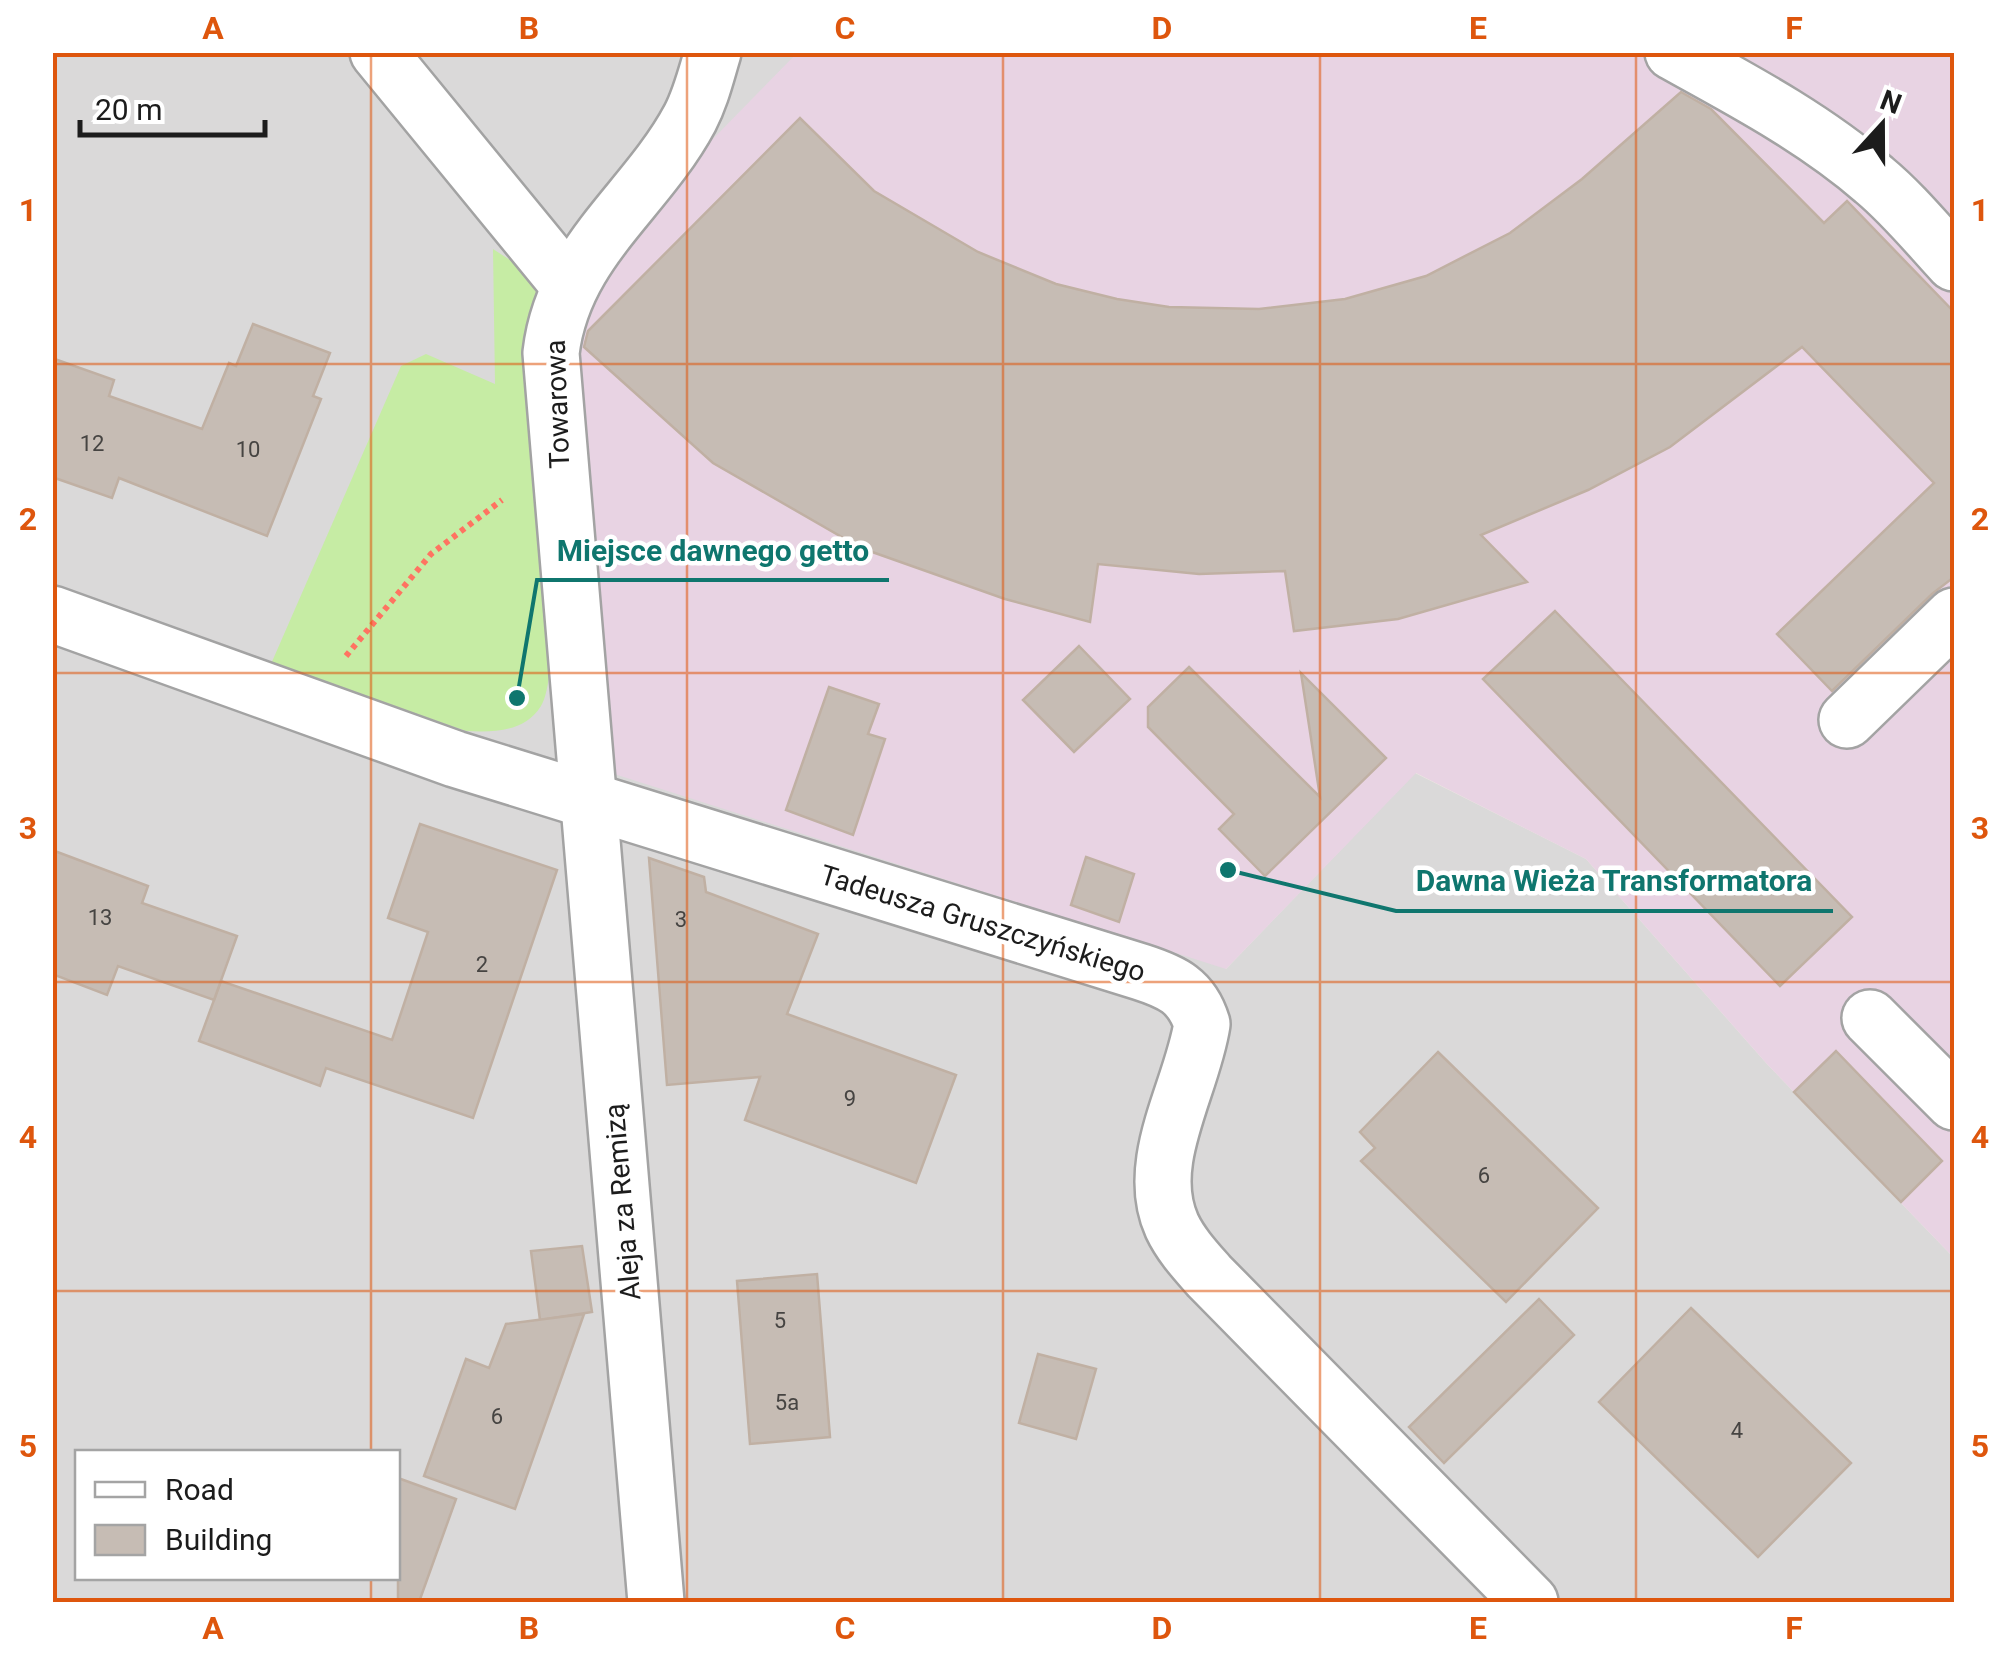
<svg xmlns="http://www.w3.org/2000/svg" width="2007" height="1655" font-family="Roboto,sans-serif">
<style>
.residential{fill:#dad9d9;fill-rule:evenodd}
.industrial{fill:#e8d3e3}
.grass{fill:#c6eca4}
.building{fill:#c6bcb4;stroke:#c0b0a3;stroke-width:2.5}
.lines{fill:none;stroke-linecap:round;stroke-linejoin:round}
.minor-casing{stroke:#a3a3a3;stroke-width:60}
.path{stroke:#ff7361;stroke-width:6;stroke-dasharray:5 5;stroke-linecap:butt}
.minor{stroke:#fff;stroke-width:55}
.grid{fill:none;stroke:#de560d;stroke-width:2.5;stroke-opacity:0.55}
.labels{text-anchor:middle;stroke-width:9;stroke-linejoin:round;paint-order:stroke}
.number-label{font-size:22px;fill:#464442}
.street-label{font-size:28px;fill:#1c1c1c;stroke:#fff}
.leader{fill:none;stroke:#0f766e;stroke-width:4}
.callout-dot{fill:#0f766e;stroke:#fff;stroke-width:4}
.callout-label{font-size:30px;text-anchor:middle;font-weight:bold;fill:#0f766e;stroke:#fff;stroke-width:9;stroke-linejoin:round;paint-order:stroke}
.neatline{fill:none;stroke:#de560d;stroke-width:4}
.grid-label{font-size:32px;text-anchor:middle;font-weight:bold;fill:#de560d}
</style>
<rect width="100%" height="100%" fill="#eeeae1"/>
<path class="residential" d="M 52,53 L 797,53 L 782,71 L 1226,969 L 1415,773 L 1586,859 L 1767,1064 L 1954,1258 L 1954,1602 L 53,1602 ZM 78,1452 L 398,1452 L 398,1578 L 78,1578 Z"/>
<path class="industrial" d="M 797,53 L 1954,53 L 1954,1258 L 1767,1064 L 1586,859 L 1416,773 L 1226,969 L 608,772 L 573,356 L 615,239 Z"/>
<path class="grass" d="M 493,249 L 542,281 L 552,658 C 549,672 548,695 541,706 C 524,733 493,732 466,731 L 271,664 L 401,366 L 426,354 L 495,384 Z"/>
<g class="building">
<path d="M 1681,92 L 1711,109 L 1824,223 L 1847,201 L 1954,312 L 1954,577 L 1932,594 L 1832,691 L 1777,634 L 1934,483 L 1802,347 L 1670,447 L 1588,490 L 1481,535 L 1527,582 L 1398,619 L 1294,631 L 1285,571 L 1199,574 L 1098,564 L 1090,622 L 1005,599 L 861,548 L 713,463 L 584,347 L 588,331 L 800,118 L 874,191 L 978,252 L 1056,284 L 1117,299 L 1169,307 L 1259,309 L 1345,299 L 1426,276 L 1510,233 L 1582,179 Z"/>
<path d="M 253,324 L 330,353 L 313,396 L 321,399 L 267,536 L 119,478 L 112,498 L 52,477 L 52,358 L 114,380 L 109,396 L 202,429 L 229,363 L 236,366 Z"/>
<path d="M 1555,611 L 1852,917 L 1780,986 L 1483,679 Z"/>
<path d="M 1079,646 L 1130,699 L 1074,752 L 1023,700 Z"/>
<path d="M 1189,667 L 1320,797 L 1301,673 L 1386,758 L 1265,876 L 1219,829 L 1234,814 L 1148,727 L 1148,707 Z"/>
<path d="M 829,687 L 879,704 L 868,734 L 885,739 L 853,835 L 786,810 Z"/>
<path d="M 420,824 L 557,870 L 473,1118 L 326,1068 L 320,1086 L 199,1041 L 221,981 L 392,1040 L 428,932 L 388,918 Z"/>
<path d="M 52,850 L 148,886 L 142,903 L 237,936 L 214,1000 L 118,966 L 107,995 L 52,974 Z"/>
<path d="M 1086,857 L 1134,874 L 1119,922 L 1071,905 Z"/>
<path d="M 649,858 L 704,877 L 706,892 L 818,934 L 787,1014 L 956,1075 L 916,1183 L 745,1120 L 760,1077 L 667,1085 Z"/>
<path d="M 1836,1051 L 1942,1161 L 1901,1202 L 1794,1092 Z"/>
<path d="M 1438,1052 L 1598,1208 L 1506,1302 L 1361,1161 L 1375,1148 L 1360,1132 Z"/>
<path d="M 582,1246 L 592,1312 L 540,1320 L 531,1251 Z"/>
<path d="M 817,1274 L 830,1437 L 750,1444 L 737,1281 Z"/>
<path d="M 1539,1299 L 1574,1335 L 1444,1463 L 1409,1427 Z"/>
<path d="M 1691,1308 L 1851,1463 L 1758,1557 L 1599,1402 Z"/>
<path d="M 584,1314 L 515,1509 L 424,1476 L 466,1359 L 489,1368 L 506,1324 Z"/>
<path d="M 1038,1354 L 1096,1369 L 1076,1439 L 1019,1423 Z"/>
<path d="M 398,1478 L 456,1499 L 419,1602 L 398,1602 Z"/>
</g>
<g class="lines">
<defs>
<g id="minor">
<path d="M 378,52 L 569,285"/>
<path d="M 1673,52 C 1742,90 1814,128 1874,180 C 1903,204 1928,235 1954,263"/>
<path d="M 52,614 L 455,759 L 1141,972 C 1172,982 1192,991 1202,1024 C 1192,1089 1143,1162 1172,1226 C 1181,1245 1195,1260 1209,1276 L 1530,1602"/>
<path d="M 1847,720 L 1954,616"/>
<path d="M 1870,1018 L 1954,1102"/>
<path d="M 656,1602 L 551,353 C 563,251 645,202 690,118 C 701,97 706,75 713,52"/>
</g>
</defs>
<use href="#minor" class="minor-casing"/>
<path class="path" d="M 346,656 L 431,554 L 502,500"/>
<use href="#minor" class="minor"/>
</g>
<path class="grid" d="M 371,52 L 371,1452M 687,52 L 687,1602M 1003,52 L 1003,1602M 1320,52 L 1320,1602M 1636,52 L 1636,1602M 52,364 L 1954,364M 52,673 L 1954,673M 52,982 L 1954,982M 52,1291 L 1954,1291M 371,1578 L 371,1602"/>
<g class="labels">
<g class="number-label">
<text x="92" y="451">12</text>
<text x="248" y="457">10</text>
<text x="100" y="925">13</text>
<text x="681" y="927">3</text>
<text x="482" y="972">2</text>
<text x="850" y="1106">9</text>
<text x="1484" y="1183">6</text>
<text x="780" y="1328">5</text>
<text x="787" y="1410">5a</text>
<text x="497" y="1424">6</text>
<text x="1737" y="1438">4</text>
</g>
<g class="street-label">
<text transform="translate(557 404) rotate(-92)" y="10">Towarowa</text>
<text transform="translate(983 923) rotate(17)" y="10">Tadeusza Gruszczyńskiego</text>
<text transform="translate(622 1202) rotate(-95)" y="10">Aleja za Remizą</text>
</g>
</g>
<path class="leader" d="M517 698L537 580H889M1228 870L1396 911H1833"/>
<g class="callout-dot">
<circle cx="517" cy="698" r="10"/>
<circle cx="1228" cy="870" r="10"/>
</g>
<g class="callout-label">
<text x="713" y="561">Miejsce dawnego getto</text>
<text x="1614" y="891">Dawna Wieża Transformatora</text>
</g>
<rect width="2007" height="1655" fill="none" stroke="#ffffff" stroke-width="110"/>
<rect x="75" y="1450" width="325" height="130" fill="#ffffff" stroke="#a4a4a4" stroke-width="2.5"/>
<rect x="95" y="1482" width="50" height="15" fill="#ffffff" stroke="#a4a4a4" stroke-width="2.5"/>
<text x="165" y="1500" font-size="30" fill="#1c1c1c">Road</text>
<rect x="95" y="1525" width="50" height="30" fill="#c6bcb4" stroke="#a4a4a4" stroke-width="2.5"/>
<text x="165" y="1550" font-size="30" fill="#1c1c1c">Building</text>
<g transform="translate(1882 125) rotate(21)" stroke="#ffffff" stroke-width="8" paint-order="stroke">
<path d="M0-8L18 38L0 25L-18 38Z" fill="#1c1c1c"/>
<text y="-15" font-size="28" font-weight="bold" text-anchor="middle" fill="#1c1c1c">N</text>
</g>
<path d="M80 120v15h185v-15" fill="none" stroke="#1c1c1c" stroke-width="5"/>
<text x="95" y="120" font-size="30" fill="#1c1c1c" stroke="#ffffff" stroke-width="8" paint-order="stroke">20 m</text>
<rect x="55" y="55" width="1897" height="1545" class="neatline"/>
<g class="grid-label">
<text x="213" y="39">A</text>
<text x="529" y="39">B</text>
<text x="845" y="39">C</text>
<text x="1162" y="39">D</text>
<text x="1478" y="39">E</text>
<text x="1794" y="39">F</text>
<text x="28" y="221">1</text>
<text x="1980" y="221">1</text>
<text x="28" y="530">2</text>
<text x="1980" y="530">2</text>
<text x="28" y="839">3</text>
<text x="1980" y="839">3</text>
<text x="28" y="1148">4</text>
<text x="1980" y="1148">4</text>
<text x="28" y="1457">5</text>
<text x="1980" y="1457">5</text>
<text x="213" y="1639">A</text>
<text x="529" y="1639">B</text>
<text x="845" y="1639">C</text>
<text x="1162" y="1639">D</text>
<text x="1478" y="1639">E</text>
<text x="1794" y="1639">F</text>
</g>
</svg>
